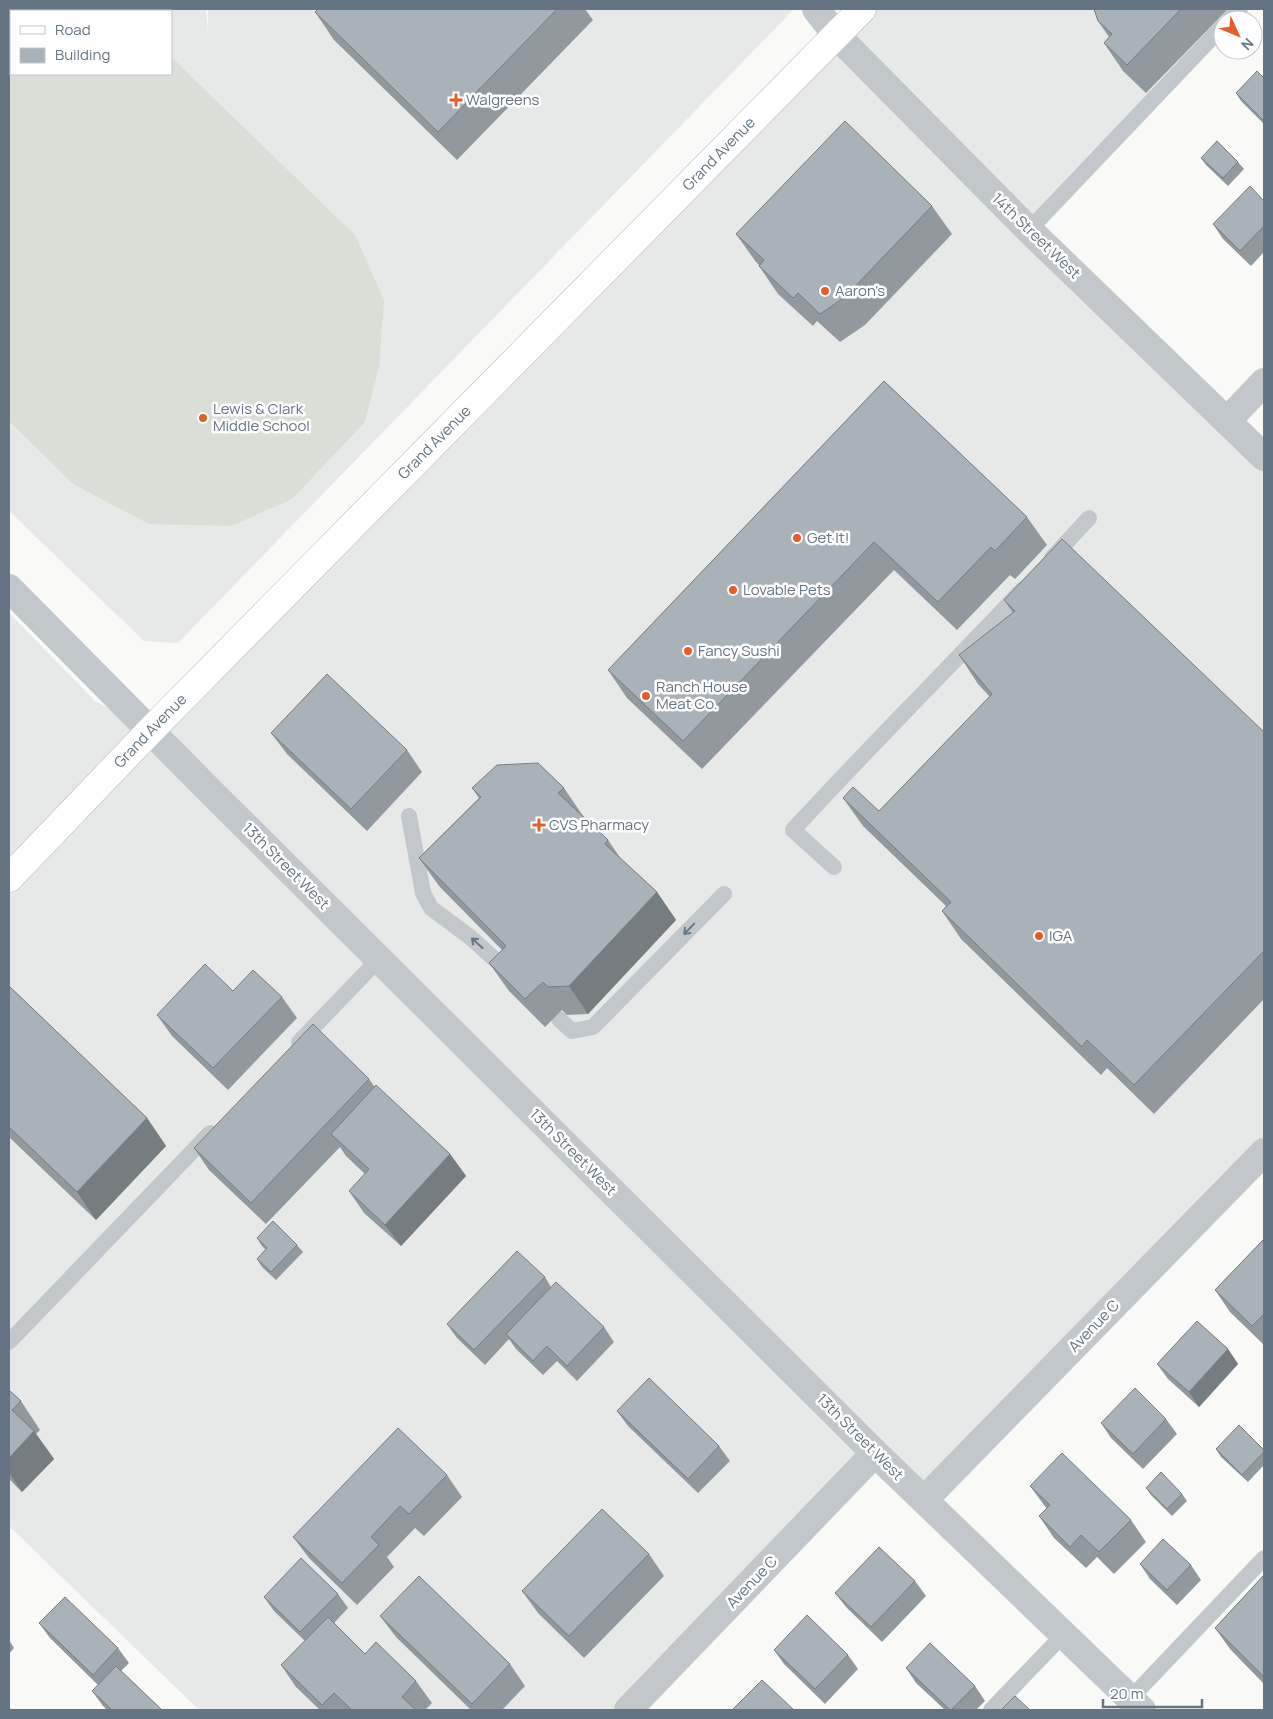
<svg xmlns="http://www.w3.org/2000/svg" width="1273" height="1719" font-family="Manrope,sans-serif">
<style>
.built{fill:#e7e8e8;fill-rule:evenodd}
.pitch{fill:#d9ded6}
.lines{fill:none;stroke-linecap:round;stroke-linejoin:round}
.primary-casing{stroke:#b4b9bd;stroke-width:29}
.service{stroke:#c2c7cb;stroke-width:16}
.minor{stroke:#c2c7cb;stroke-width:28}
.tertiary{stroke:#c2c7cb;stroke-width:28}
.primary{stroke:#fff;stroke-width:28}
.wall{fill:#91999e}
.shaded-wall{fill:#767d81}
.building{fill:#a9b2b8;stroke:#767d81}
.oneway{stroke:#697886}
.poi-dot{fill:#e55d2b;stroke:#fff;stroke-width:2}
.labels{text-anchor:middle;stroke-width:5;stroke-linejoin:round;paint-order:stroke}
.poi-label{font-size:15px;fill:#647482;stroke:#fff;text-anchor:start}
.street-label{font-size:15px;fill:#647482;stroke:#fff}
</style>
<rect width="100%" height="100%" fill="#f9f9f7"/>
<g class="built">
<path d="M 9,9 L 206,9 L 208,32 L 208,9 L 794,9 L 178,643 L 144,641 L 9,511 ZM 11,11 L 171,11 L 171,74 L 11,74 Z"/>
<path d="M 862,9 L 1239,9 L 1029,230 L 1264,457 L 1264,1152 L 924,1500 L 875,1453 L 628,1710 L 199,1710 L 9,1526 L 9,613 L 95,701 L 150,730 Z"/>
</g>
<path class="pitch" d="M 9,9 L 122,9 L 124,11 L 11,11 L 11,74 L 171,74 L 171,57 L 355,235 L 384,300 L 379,367 L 365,422 L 292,499 L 231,526 L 149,524 L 73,484 L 9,421 Z"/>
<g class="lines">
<defs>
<g id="primary">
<path id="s1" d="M 9,878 L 150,731 L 862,9"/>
</g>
</defs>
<use href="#primary" class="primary-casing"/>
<g class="service">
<path d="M 1229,20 L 1240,9"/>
<path d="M 1029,230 L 1223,26"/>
<path d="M 1052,558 L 1089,518"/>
<path d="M 409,816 L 423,893 L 431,908 L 470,937 L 510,973"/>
<path d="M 834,867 L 793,830 C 868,748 947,670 1023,589"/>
<path d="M 559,1019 L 572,1031 L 593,1027 L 724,894"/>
<path d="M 299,1042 L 379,959"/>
<path d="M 9,1342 L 210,1133"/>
<path d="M 1130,1699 L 1264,1558"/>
<path d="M 991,1710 L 1064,1634"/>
</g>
<g class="minor">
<path d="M 836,35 L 1029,230 L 1264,457"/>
<path d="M 1227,421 L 1264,382"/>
<path d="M 924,1500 L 1264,1152"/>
<path d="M 628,1710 L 875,1453"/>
</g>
<g class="tertiary">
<path d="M 816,9 L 836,35"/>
<path d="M 9,588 L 206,787 L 875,1453 L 1142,1710"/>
</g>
<use href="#primary" class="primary"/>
</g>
<g class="wall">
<path d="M 318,9 L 585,9 L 593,20 L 457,160 L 334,40 L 315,12 Z"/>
<path d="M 1094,9 L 1228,9 L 1146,93 L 1123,71 L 1104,43 L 1109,37 L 1098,21 Z"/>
<path d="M 1264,78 L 1264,124 L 1241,101 L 1236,93 Z"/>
<path d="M 1201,158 L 1238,162 L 1244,169 L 1228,186 L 1206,165 Z"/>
<path d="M 1264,201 L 1264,252 L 1251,266 L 1223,239 L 1213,224 Z"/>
<path d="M 932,206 L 952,234 L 865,325 L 840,342 L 817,321 L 813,326 L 778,294 L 759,266 L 759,265 L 756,262 L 736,234 Z"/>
<path d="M 884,381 L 1027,517 L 1047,545 L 1015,579 L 1010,575 L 957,630 L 894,570 L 702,769 L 627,698 L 608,670 Z"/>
<path d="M 1004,600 L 1264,732 L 1264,999 L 1154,1114 L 1107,1068 L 1101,1075 L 961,939 L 942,911 L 946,906 L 863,826 L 843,798 L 879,811 L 990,697 L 978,684 L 959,655 L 1013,613 Z"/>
<path d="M 271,733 L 407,750 L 422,772 L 367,831 L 287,754 Z"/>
<path d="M 472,788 L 564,788 L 583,816 L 608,840 L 621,859 L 657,892 L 676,920 L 588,1014 L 567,1015 L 562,1010 L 545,1027 L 509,991 L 489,963 L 502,950 L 439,886 L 419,858 L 479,798 Z"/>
<path d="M 9,986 L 147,1118 L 166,1146 L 96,1220 L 9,1137 Z"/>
<path d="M 233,991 L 282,997 L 297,1018 L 228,1090 L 172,1036 L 157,1015 Z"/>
<path d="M 369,1079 L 374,1086 L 450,1154 L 466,1176 L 401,1246 L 364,1213 L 349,1191 L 365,1174 L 346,1156 L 340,1147 L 266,1224 L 209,1170 L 194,1148 Z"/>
<path d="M 257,1238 L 297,1245 L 303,1252 L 276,1280 L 262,1267 L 257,1259 L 266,1250 L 262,1246 Z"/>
<path d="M 1264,1239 L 1264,1345 L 1230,1312 L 1215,1290 Z"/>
<path d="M 545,1277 L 551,1287 L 604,1327 L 614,1342 L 577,1381 L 557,1361 L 543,1375 L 516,1349 L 509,1339 L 485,1365 L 457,1338 L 447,1324 Z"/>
<path d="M 1228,1349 L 1238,1364 L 1199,1407 L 1168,1379 L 1157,1364 Z"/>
<path d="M 9,1390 L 21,1401 L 40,1430 L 36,1434 L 54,1459 L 22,1492 L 9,1479 Z"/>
<path d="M 617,1411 L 719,1446 L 730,1461 L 698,1493 L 628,1426 Z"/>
<path d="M 1166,1419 L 1177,1434 L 1143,1469 L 1111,1438 L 1101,1423 Z"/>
<path d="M 1216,1449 L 1264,1450 L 1264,1465 L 1248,1482 L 1221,1457 Z"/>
<path d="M 447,1475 L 462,1497 L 424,1536 L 415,1528 L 387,1557 L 394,1567 L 357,1605 L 309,1558 L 293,1537 Z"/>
<path d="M 1030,1486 L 1131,1520 L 1146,1542 L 1114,1574 L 1097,1557 L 1086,1568 L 1054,1538 L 1039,1516 L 1047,1509 Z"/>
<path d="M 1146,1488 L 1182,1494 L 1187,1501 L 1172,1516 L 1151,1495 Z"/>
<path d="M 649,1554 L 664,1576 L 584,1658 L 538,1613 L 522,1591 Z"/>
<path d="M 1140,1564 L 1191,1565 L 1201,1580 L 1177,1605 L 1150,1579 Z"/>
<path d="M 1264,1575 L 1264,1684 L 1230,1649 L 1215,1628 Z"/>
<path d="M 915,1581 L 926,1596 L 882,1642 L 846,1607 L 835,1593 Z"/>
<path d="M 338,1594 L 348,1608 L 334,1623 L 365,1654 L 416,1681 L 432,1703 L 425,1710 L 320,1710 L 296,1687 L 281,1665 L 305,1641 L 274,1611 L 264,1597 Z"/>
<path d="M 380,1616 L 510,1664 L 525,1686 L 502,1710 L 471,1710 L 396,1637 Z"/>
<path d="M 39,1623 L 118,1648 L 129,1663 L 121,1671 L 162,1710 L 107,1710 L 103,1706 L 92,1691 L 98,1685 L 50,1638 Z"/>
<path d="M 9,1640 L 14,1648 L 9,1654 Z"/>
<path d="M 774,1650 L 848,1655 L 858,1669 L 825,1704 L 784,1664 Z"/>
<path d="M 906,1668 L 975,1686 L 985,1701 L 976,1710 L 945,1710 L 916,1683 Z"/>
</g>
<g class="shaded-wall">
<path d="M 657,892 L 676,920 L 588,1014 L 569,986 Z"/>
<path d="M 147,1118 L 166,1146 L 96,1220 L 77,1192 Z"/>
<path d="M 450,1154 L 466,1176 L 401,1246 L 385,1225 Z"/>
<path d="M 1228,1349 L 1238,1364 L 1199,1407 L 1189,1392 Z"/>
<path d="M 34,1431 L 54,1459 L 22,1492 L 9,1473 L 9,1458 Z"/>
</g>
<g class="building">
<path d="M 318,9 L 557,9 L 438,132 L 315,12 Z"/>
<path d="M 1094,9 L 1181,9 L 1127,65 L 1104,43 L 1112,34 L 1098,21 Z"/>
<path d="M 1257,71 L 1264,78 L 1264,121 L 1236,93 Z"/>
<path d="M 845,121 L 932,206 L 845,297 L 820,314 L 798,293 L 793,298 L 759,266 L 764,260 L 736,234 Z"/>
<path d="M 1217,141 L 1238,162 L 1223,178 L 1201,158 Z"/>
<path d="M 1250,186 L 1264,201 L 1264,226 L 1240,251 L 1213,224 Z"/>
<path d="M 884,381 L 1027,517 L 995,551 L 991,547 L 938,602 L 874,542 L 683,741 L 608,670 Z"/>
<path d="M 1062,539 L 1264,732 L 1264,951 L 1134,1085 L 1087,1040 L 1082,1047 L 942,911 L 951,902 L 843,798 L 853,787 L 879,811 L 992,694 L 959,655 L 1015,611 L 1004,600 Z"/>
<path d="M 327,674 L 407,750 L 351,809 L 271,733 Z"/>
<path d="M 538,763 L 564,788 L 558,793 L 608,840 L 605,844 L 657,892 L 569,986 L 548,987 L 543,982 L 525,999 L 489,963 L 506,946 L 419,858 L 481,797 L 472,788 L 497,765 Z"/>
<path d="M 205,964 L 233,991 L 253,970 L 282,997 L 213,1068 L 157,1015 Z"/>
<path d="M 9,986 L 147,1118 L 77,1192 L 9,1127 Z"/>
<path d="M 313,1024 L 369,1079 L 251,1203 L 194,1148 Z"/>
<path d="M 376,1085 L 450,1154 L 385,1225 L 349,1191 L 369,1169 L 331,1134 Z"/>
<path d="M 273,1221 L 297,1245 L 271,1272 L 257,1259 L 267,1248 L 257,1238 Z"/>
<path d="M 1264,1239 L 1264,1314 L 1252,1326 L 1215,1290 Z"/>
<path d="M 517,1251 L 545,1277 L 474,1350 L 447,1324 Z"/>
<path d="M 556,1282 L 604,1327 L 567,1366 L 547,1346 L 533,1361 L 506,1334 Z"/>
<path d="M 1197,1321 L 1228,1349 L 1189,1392 L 1157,1364 Z"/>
<path d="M 649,1378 L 719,1446 L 688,1479 L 617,1411 Z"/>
<path d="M 1135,1388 L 1166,1419 L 1133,1454 L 1101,1423 Z"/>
<path d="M 9,1390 L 21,1401 L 12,1410 L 34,1431 L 9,1458 Z"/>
<path d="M 1239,1425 L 1264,1450 L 1264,1452 L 1242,1475 L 1216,1449 Z"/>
<path d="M 398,1428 L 447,1475 L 409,1514 L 400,1506 L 371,1537 L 379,1545 L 342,1583 L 293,1537 Z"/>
<path d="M 1062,1453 L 1131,1520 L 1099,1552 L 1081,1535 L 1070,1547 L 1039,1516 L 1050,1505 L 1030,1486 Z"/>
<path d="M 1161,1472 L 1182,1494 L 1167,1509 L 1146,1488 Z"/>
<path d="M 602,1509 L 649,1554 L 569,1636 L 522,1591 Z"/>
<path d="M 1163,1539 L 1191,1565 L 1167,1590 L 1140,1564 Z"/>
<path d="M 879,1547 L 915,1581 L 871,1627 L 835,1593 Z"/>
<path d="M 301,1558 L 338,1594 L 300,1632 L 264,1597 Z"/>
<path d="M 1264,1575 L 1264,1677 L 1215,1628 Z"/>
<path d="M 419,1576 L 510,1664 L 472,1704 L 380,1616 Z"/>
<path d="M 65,1597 L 118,1648 L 93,1675 L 39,1623 Z"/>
<path d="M 807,1615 L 848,1655 L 815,1689 L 774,1650 Z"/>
<path d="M 328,1617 L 365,1654 L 376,1642 L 416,1681 L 402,1697 L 416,1710 L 352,1710 L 334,1693 L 322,1705 L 281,1665 Z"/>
<path d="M 930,1643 L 975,1686 L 951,1710 L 950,1710 L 906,1668 Z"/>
<path d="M 116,1666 L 162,1710 L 112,1710 L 92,1691 Z"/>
<path d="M 762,1680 L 794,1710 L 732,1710 Z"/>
<path d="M 1015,1696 L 1030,1710 L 1001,1710 Z"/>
</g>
<defs><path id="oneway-shaft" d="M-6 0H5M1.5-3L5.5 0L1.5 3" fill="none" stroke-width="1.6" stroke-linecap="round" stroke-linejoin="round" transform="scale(1.25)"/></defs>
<g class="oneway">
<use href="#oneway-shaft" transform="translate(689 929) rotate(134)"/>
<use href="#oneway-shaft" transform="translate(477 943) rotate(-138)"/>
</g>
<g class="poi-dot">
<path d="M453.5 92.5h5v5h5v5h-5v5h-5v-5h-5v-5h5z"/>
<circle cx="825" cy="291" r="5"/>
<circle cx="203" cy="418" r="5"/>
<circle cx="797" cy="538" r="5"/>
<circle cx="733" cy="590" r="5"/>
<circle cx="688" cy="651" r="5"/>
<circle cx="646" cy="696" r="5"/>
<path d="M536.5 817.5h5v5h5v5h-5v5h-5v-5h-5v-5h5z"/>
<circle cx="1039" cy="936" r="5"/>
</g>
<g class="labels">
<g class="poi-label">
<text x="466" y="105">Walgreens</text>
<text x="835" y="296">Aaron's</text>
<text x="213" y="414">Lewis &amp; Clark<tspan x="213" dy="17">Middle School</tspan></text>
<text x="807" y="543">Get It!</text>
<text x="743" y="595">Lovable Pets</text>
<text x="698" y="656">Fancy Sushi</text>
<text x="656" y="692">Ranch House<tspan x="656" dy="17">Meat Co.</tspan></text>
<text x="549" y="830">CVS Pharmacy</text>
<text x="1049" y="941">IGA</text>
</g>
<g class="street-label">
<text dy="5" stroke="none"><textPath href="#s1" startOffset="1014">Grand Avenue</textPath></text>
<text transform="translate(1036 236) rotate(44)" y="5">14th Street West</text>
<text dy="5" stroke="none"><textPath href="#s1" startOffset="609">Grand Avenue</textPath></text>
<text dy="5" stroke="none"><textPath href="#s1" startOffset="204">Grand Avenue</textPath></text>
<text transform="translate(286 866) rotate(45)" y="5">13th Street West</text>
<text transform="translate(573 1152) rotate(45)" y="5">13th Street West</text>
<text transform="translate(1094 1326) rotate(-46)" y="5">Avenue C</text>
<text transform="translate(860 1437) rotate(45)" y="5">13th Street West</text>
<text transform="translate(752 1582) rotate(-46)" y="5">Avenue C</text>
</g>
</g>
<rect width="1273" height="1719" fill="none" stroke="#647482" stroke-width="20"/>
<rect x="10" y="10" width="162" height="65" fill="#ffffff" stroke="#c1c7cd"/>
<rect x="20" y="26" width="25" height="8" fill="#ffffff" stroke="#c1c7cd"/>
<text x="55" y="35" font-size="15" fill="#647482">Road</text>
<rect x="20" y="48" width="25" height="15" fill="#a9b2b8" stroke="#c1c7cd"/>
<text x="55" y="60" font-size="15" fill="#647482">Building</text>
<g transform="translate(1238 35) rotate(134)"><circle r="24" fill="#ffffff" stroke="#c1c7cd"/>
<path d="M0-4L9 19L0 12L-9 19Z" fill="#e55d2b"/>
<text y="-8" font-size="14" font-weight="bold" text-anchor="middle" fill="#647482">N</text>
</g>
<path d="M1103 1699v8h99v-8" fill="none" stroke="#647482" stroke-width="2.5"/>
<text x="1110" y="1699" font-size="15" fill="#647482" stroke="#ffffff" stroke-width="4" paint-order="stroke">20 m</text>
</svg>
